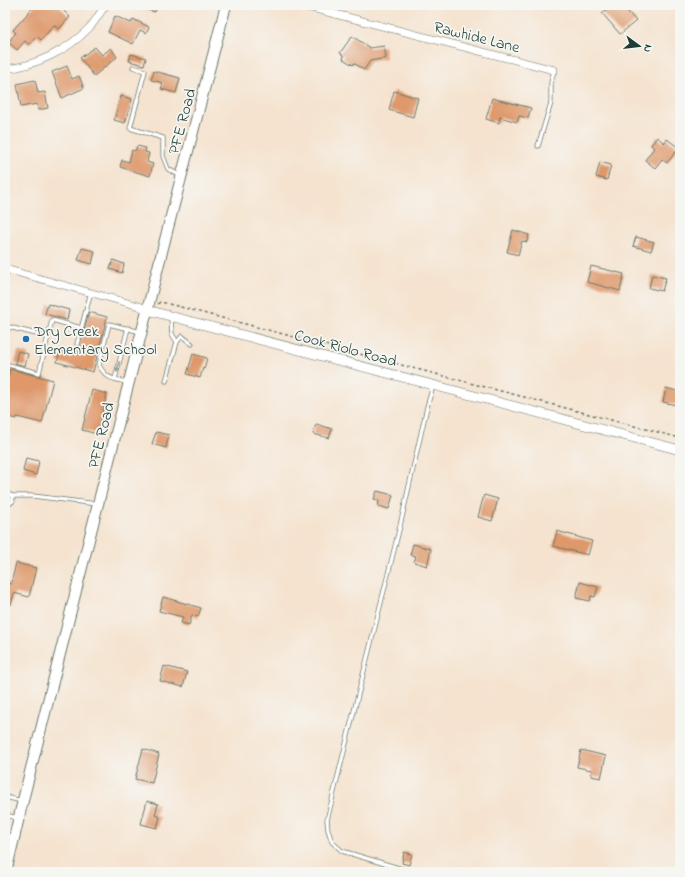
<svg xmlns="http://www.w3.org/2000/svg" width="685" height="877" font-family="'Indie Flower',sans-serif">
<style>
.building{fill:#de986a}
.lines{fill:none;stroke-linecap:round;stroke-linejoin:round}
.service-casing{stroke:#6a776a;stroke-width:5}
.minor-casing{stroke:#6a776a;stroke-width:8}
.tertiary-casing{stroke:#6a776a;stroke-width:10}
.secondary-casing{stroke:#6a776a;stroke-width:12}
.path{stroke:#6a776a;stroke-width:1.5;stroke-dasharray:3 3;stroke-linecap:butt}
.service{stroke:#fff;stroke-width:3.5}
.minor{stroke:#fff;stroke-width:7}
.tertiary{stroke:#fff;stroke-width:9}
.secondary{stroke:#fff;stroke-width:10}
.oneway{fill:#8f9e9a}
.poi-dot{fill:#1f6fb2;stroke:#f6f6f2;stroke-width:1.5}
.labels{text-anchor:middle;stroke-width:3.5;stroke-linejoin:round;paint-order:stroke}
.street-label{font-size:16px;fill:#1f3d34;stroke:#f6f6f2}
.poi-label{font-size:16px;fill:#1f3d34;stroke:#f6f6f2;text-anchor:start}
</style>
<rect width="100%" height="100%" fill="#f6f6f2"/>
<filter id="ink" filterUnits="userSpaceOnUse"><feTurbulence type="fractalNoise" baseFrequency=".025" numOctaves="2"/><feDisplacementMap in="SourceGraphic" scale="8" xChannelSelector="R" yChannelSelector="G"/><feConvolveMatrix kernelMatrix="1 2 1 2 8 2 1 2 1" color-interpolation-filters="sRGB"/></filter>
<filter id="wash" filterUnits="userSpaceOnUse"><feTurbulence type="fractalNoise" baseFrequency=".012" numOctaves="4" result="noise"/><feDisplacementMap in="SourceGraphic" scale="16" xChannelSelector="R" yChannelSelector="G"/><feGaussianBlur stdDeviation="0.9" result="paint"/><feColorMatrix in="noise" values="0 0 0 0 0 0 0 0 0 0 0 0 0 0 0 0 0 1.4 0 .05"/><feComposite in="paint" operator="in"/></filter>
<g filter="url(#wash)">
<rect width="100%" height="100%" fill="#f5e3cf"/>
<g id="blocks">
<g class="building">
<path d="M 35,5 L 58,5 L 70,17 L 59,29 L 54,25 L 41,40 L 37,36 L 29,45 L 25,41 L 17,50 L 8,42 L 16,33 L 13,30 Z"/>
<path d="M 137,5 L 157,5 L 155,12 L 137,7 Z"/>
<path d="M 612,5 L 622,5 L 636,21 L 620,34 L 602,13 Z"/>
<path d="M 115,16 L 131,23 L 133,19 L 149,27 L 146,33 L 140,30 L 133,44 L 108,32 Z"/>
<path d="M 352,36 L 370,48 L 384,46 L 386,58 L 370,61 L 364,70 L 354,63 L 353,65 L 343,59 L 344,56 L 340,53 Z"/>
<path d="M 95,47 L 102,55 L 111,48 L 117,57 L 94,76 L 80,58 Z"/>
<path d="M 131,54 L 146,58 L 144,65 L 129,61 Z"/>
<path d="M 67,66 L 72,79 L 79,76 L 84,88 L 62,98 L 52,72 Z"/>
<path d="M 154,71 L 180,78 L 176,93 L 161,89 L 163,83 L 151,80 Z"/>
<path d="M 35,80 L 38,93 L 45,92 L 48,108 L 38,110 L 37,104 L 21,107 L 17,84 Z"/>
<path d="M 394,91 L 418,98 L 413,117 L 389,110 Z"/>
<path d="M 121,96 L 132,99 L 125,123 L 114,120 Z"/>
<path d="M 492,98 L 531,108 L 528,118 L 519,116 L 517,122 L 500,117 L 499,123 L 486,119 Z"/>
<path d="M 657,137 L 664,143 L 667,139 L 679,148 L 667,163 L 662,159 L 655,168 L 645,160 L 654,148 L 651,145 Z"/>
<path d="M 137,146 L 146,148 L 145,152 L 149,153 L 147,162 L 153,164 L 150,176 L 120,167 L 122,160 L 129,162 L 132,150 L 135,151 Z"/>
<path d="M 600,162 L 611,165 L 607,180 L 596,177 Z"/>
<path d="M 513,230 L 529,235 L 527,242 L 522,241 L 518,255 L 507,252 Z"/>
<path d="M 636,237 L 654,242 L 651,251 L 633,246 Z"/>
<path d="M 82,248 L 95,251 L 92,264 L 78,260 Z"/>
<path d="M 113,260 L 124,264 L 122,273 L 110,269 Z"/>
<path d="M 591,266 L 624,274 L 620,291 L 587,282 Z"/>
<path d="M 652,275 L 666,278 L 662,291 L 649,288 Z"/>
<path d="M 48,304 L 69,310 L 67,320 L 45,314 Z"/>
<path d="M 89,312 L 107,317 L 93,372 L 57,362 L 60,351 L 75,355 L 77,347 L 79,347 L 80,345 Z"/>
<path d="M 18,351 L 28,354 L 25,366 L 15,363 Z"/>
<path d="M 193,354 L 207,358 L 204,369 L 203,368 L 200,378 L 187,374 Z"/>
<path d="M 10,369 L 53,380 L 42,423 L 17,417 L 16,419 L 5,416 L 5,389 Z"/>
<path d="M 666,388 L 680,392 L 680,406 L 663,402 Z"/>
<path d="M 92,390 L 107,394 L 97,434 L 82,430 Z"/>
<path d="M 316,424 L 332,429 L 329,438 L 313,434 Z"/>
<path d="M 156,432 L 169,435 L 166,448 L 152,444 Z"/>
<path d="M 26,458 L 39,461 L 36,475 L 23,471 Z"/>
<path d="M 377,491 L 393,495 L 389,509 L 378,506 L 379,501 L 374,499 Z"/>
<path d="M 484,495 L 498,499 L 492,521 L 478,517 Z"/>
<path d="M 557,531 L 592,541 L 588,555 L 553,546 Z"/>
<path d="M 413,544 L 431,549 L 427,566 L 414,562 L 416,556 L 410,555 Z"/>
<path d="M 16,563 L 36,568 L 29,597 L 14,593 L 11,605 L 5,604 L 5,582 L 11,584 Z"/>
<path d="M 580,582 L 598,587 L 595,597 L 591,596 L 590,601 L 576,598 Z"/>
<path d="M 163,597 L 201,608 L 198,617 L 192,615 L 189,625 L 181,623 L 183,617 L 159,611 Z"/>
<path d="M 164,666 L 187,672 L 183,687 L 160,681 Z"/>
<path d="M 143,749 L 159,754 L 152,783 L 135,779 Z"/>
<path d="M 581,750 L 606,756 L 601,778 L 591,776 L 592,770 L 577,767 Z"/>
<path d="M 147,801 L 158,804 L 155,815 L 160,817 L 157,828 L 141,824 Z"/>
<path d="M 404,852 L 412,854 L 409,865 L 402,863 Z"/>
</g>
</g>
</g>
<g filter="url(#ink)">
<use href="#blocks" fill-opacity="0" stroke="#6a776a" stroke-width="1"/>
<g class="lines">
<defs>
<g id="service">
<path d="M 133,67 L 145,71 L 130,128 L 163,138 L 163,156 L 168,169 L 181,176"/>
<path d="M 538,146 L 551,103 L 551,83 L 554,70"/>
<path d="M 5,326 L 48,337"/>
<path d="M 177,342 L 182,336 L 192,344"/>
<path d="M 77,344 L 91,292"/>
<path d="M 5,364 L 39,373 L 52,320 L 81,328"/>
<path d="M 115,379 L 128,328"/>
<path d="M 166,381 L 177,342 L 172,334 L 171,317"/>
<path d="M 127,382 C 113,379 106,379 99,365 L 109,324 L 141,332"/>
<path d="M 5,492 L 12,496 L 33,496 L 97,504"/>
<path d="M 5,505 L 8,505 L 13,501 L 12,496"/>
<path d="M 5,797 L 22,801"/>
<path d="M 5,815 L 18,818"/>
<path d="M 412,872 L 342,851 L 332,842 L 328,830 L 327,820 L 400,526 L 427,407 L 433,386"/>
</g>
<g id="minor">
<path d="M 300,5 L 554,70"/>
<path d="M 5,69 C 36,66 68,50 89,28 C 96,21 100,12 106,5"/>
<path d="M 5,269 L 139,306 L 147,310"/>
</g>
<path id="tertiary" d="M 147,310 L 680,450"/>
<path id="secondary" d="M 6,872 L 24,796 L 169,224 L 226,5"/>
</defs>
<use href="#service" class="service-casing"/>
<use href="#minor" class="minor-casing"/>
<use href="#tertiary" class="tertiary-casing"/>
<use href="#secondary" class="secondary-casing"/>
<path class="path" d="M 158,304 L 160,302 L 165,303 L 680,438"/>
<use href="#service" class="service"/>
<use href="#minor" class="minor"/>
<use href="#tertiary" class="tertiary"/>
<use href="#secondary" class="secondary"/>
</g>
<defs><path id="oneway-solid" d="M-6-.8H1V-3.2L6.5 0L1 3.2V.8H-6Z"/></defs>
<use class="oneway" href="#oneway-solid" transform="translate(118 367) rotate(104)"/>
</g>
<circle class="poi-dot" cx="26" cy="339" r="4"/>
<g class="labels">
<g class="street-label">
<text transform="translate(477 36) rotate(14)" y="6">Rawhide Lane</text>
<text transform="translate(181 121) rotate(-75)" y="6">PFE Road</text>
<text transform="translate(346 347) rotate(15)" y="6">Cook Riolo Road</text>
<text transform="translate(100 435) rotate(-76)" y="6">PFE Road</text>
</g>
<g class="poi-label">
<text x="34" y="336">Dry Creek<tspan x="34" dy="18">Elementary School</tspan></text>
</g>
</g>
<rect width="685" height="877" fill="none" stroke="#f6f6f2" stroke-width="20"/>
<g transform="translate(639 46) rotate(105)" stroke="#f6f6f2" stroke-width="3" paint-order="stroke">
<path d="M0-3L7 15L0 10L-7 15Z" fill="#1f3d34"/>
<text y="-6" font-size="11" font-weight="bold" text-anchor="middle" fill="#1f3d34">N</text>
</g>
</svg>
